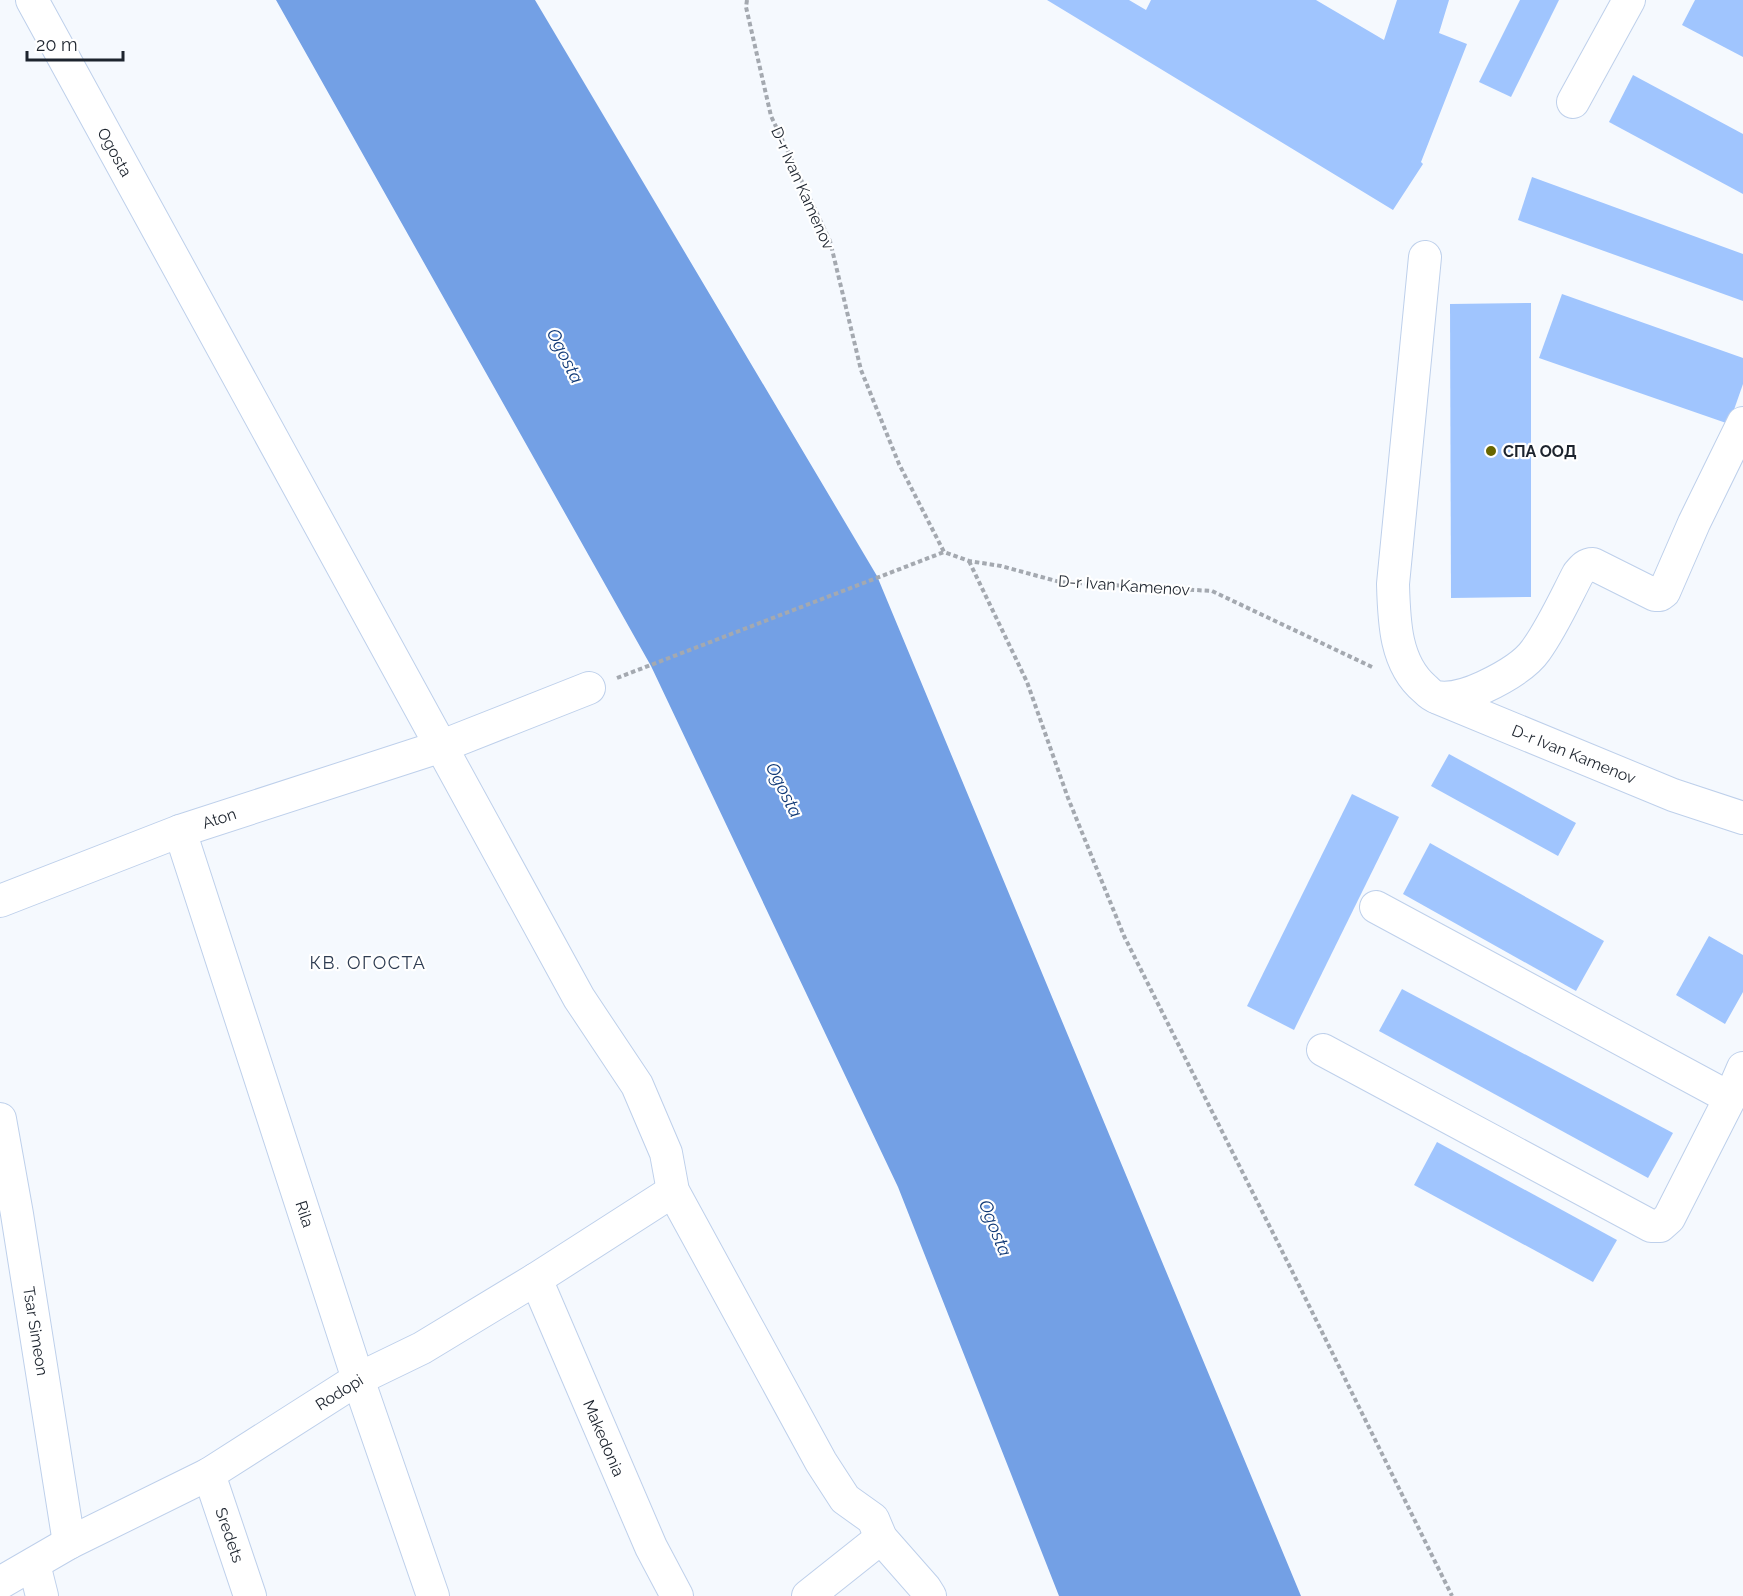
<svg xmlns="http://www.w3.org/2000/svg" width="1743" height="1596" font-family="Raleway,sans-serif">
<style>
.water{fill:#73a0e5}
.building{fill:#a0c5fe}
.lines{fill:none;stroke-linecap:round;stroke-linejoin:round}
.minor-casing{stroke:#bed0eb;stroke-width:34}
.path{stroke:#a4a9b0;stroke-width:4;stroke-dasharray:4.5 3;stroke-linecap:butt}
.minor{stroke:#fff;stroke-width:32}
.poi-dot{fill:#686600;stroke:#fff;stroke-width:2}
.labels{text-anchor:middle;stroke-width:4.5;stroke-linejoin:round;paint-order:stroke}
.street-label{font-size:16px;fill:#1d242e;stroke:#fff}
.poi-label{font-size:16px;font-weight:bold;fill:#1d242e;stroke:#fff;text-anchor:start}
.water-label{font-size:18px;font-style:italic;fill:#113a77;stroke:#fff}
.neighbourhood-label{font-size:18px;letter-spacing:1.5px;fill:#2e3c52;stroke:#fff}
</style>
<rect width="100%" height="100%" fill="#f5f9fe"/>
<path class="water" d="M 276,0 L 535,0 L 877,576 L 1301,1596 L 1059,1596 L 898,1187 L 651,666 Z"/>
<g class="building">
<path d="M 1047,0 L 1129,0 L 1146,10 L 1151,0 L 1316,0 L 1384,40 L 1397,0 L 1449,0 L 1439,33 L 1467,44 L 1421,162 L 1423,164 L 1393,210 Z"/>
<path d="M 1520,0 L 1559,0 L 1511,97 L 1479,82 Z"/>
<path d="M 1695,0 L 1743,0 L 1743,57 L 1682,25 Z"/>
<path d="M 1633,75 L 1743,134 L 1743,194 L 1609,122 Z"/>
<path d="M 1532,177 L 1743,254 L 1743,301 L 1518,220 Z"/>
<path d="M 1562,294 L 1743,358 L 1743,384 L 1729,424 L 1539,358 Z"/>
<path d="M 1531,303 L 1531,597 L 1451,598 L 1450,304 Z"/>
<path d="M 1449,754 L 1576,823 L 1558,856 L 1431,786 Z"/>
<path d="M 1352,794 L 1399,817 L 1294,1030 L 1247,1006 Z"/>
<path d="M 1430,843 L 1604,941 L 1576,991 L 1403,894 Z"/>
<path d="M 1709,936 L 1743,955 L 1743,992 L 1725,1024 L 1676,995 Z"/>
<path d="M 1402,989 L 1673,1133 L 1648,1178 L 1379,1031 Z"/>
<path d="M 1437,1142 L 1617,1240 L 1593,1282 L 1414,1185 Z"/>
</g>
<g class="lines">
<defs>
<g id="minor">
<path d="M 32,0 L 579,998 L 637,1085 L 666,1153 L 673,1191 L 821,1462 L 845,1499 L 873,1519 L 881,1538 L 925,1588 L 930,1596"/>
<path d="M 1573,102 L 1629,0"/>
<path d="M 1425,257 L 1393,584 C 1394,621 1395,664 1425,689 C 1428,692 1432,696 1436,697 C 1453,700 1469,694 1484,687 C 1501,679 1525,666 1536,650 C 1552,628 1565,599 1578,574 C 1583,568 1586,564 1593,564 L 1655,595 L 1660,595 L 1664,592 L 1694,523 L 1743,423"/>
<path d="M 1438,698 L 1673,795 L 1743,818"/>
<path d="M 180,831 L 358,1379 L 433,1596"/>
<path d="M 0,901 L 180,831 L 442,746 L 589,688"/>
<path d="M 1376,907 L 1730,1098"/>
<path d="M 1323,1050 L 1651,1226 L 1660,1226 L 1669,1218 L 1730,1098 L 1743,1068"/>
<path d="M 0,1119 L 17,1214 L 69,1543"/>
<path d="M 536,1279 L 651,1547 L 677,1596"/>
<path d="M 209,1474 L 250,1596"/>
<path d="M 34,1564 L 42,1596"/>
<path d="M 0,1583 L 69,1543 L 209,1474 L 358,1379 L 422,1348 L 536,1279 L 673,1191"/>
<path d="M 808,1596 L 881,1538"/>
</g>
</defs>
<use href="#minor" class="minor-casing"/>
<g class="path">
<path d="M 747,0 L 746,7 L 771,116 L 830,241 L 861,370 L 899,464 L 944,552 L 969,561 L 1001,566 L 1060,582 L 1212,591 L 1372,667"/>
<path d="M 969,561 L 1027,682 L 1068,798 L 1124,936 L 1290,1267 L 1452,1596"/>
<path d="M 617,678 L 944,552"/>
</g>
<use href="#minor" class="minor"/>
</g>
<circle class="poi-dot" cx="1491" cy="451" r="6"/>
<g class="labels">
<g class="street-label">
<text transform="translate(115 152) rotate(61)" y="6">Ogosta</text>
<text transform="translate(803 188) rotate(66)" y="6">D-r Ivan Kamenov</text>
<text transform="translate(1124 585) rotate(4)" y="6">D-r Ivan Kamenov</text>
<text transform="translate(1574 754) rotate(22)" y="6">D-r Ivan Kamenov</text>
<text transform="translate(219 818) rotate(-18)" y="6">Aton</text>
<text transform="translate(305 1214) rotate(72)" y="6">Rila</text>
<text transform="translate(36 1331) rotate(81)" y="6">Tsar Simeon</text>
<text transform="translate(339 1392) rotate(-32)" y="6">Rodopi</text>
<text transform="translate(604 1438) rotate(67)" y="6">Makedonia</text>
<text transform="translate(230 1535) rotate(71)" y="6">Sredets</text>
</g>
<g class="poi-label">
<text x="1503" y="457">СПА ООД</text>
</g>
<g class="water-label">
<text transform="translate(565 356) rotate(63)" y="6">Ogosta</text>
<text transform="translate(784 790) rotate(63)" y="6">Ogosta</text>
<text transform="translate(995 1228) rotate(68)" y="6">Ogosta</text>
</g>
<g class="neighbourhood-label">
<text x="368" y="969">КВ. ОГОСТА</text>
</g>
</g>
<path d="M27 51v9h96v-9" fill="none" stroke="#1d242e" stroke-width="3"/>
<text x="36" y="51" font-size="18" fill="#1d242e" stroke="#ffffff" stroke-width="4.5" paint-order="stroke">20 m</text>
</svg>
